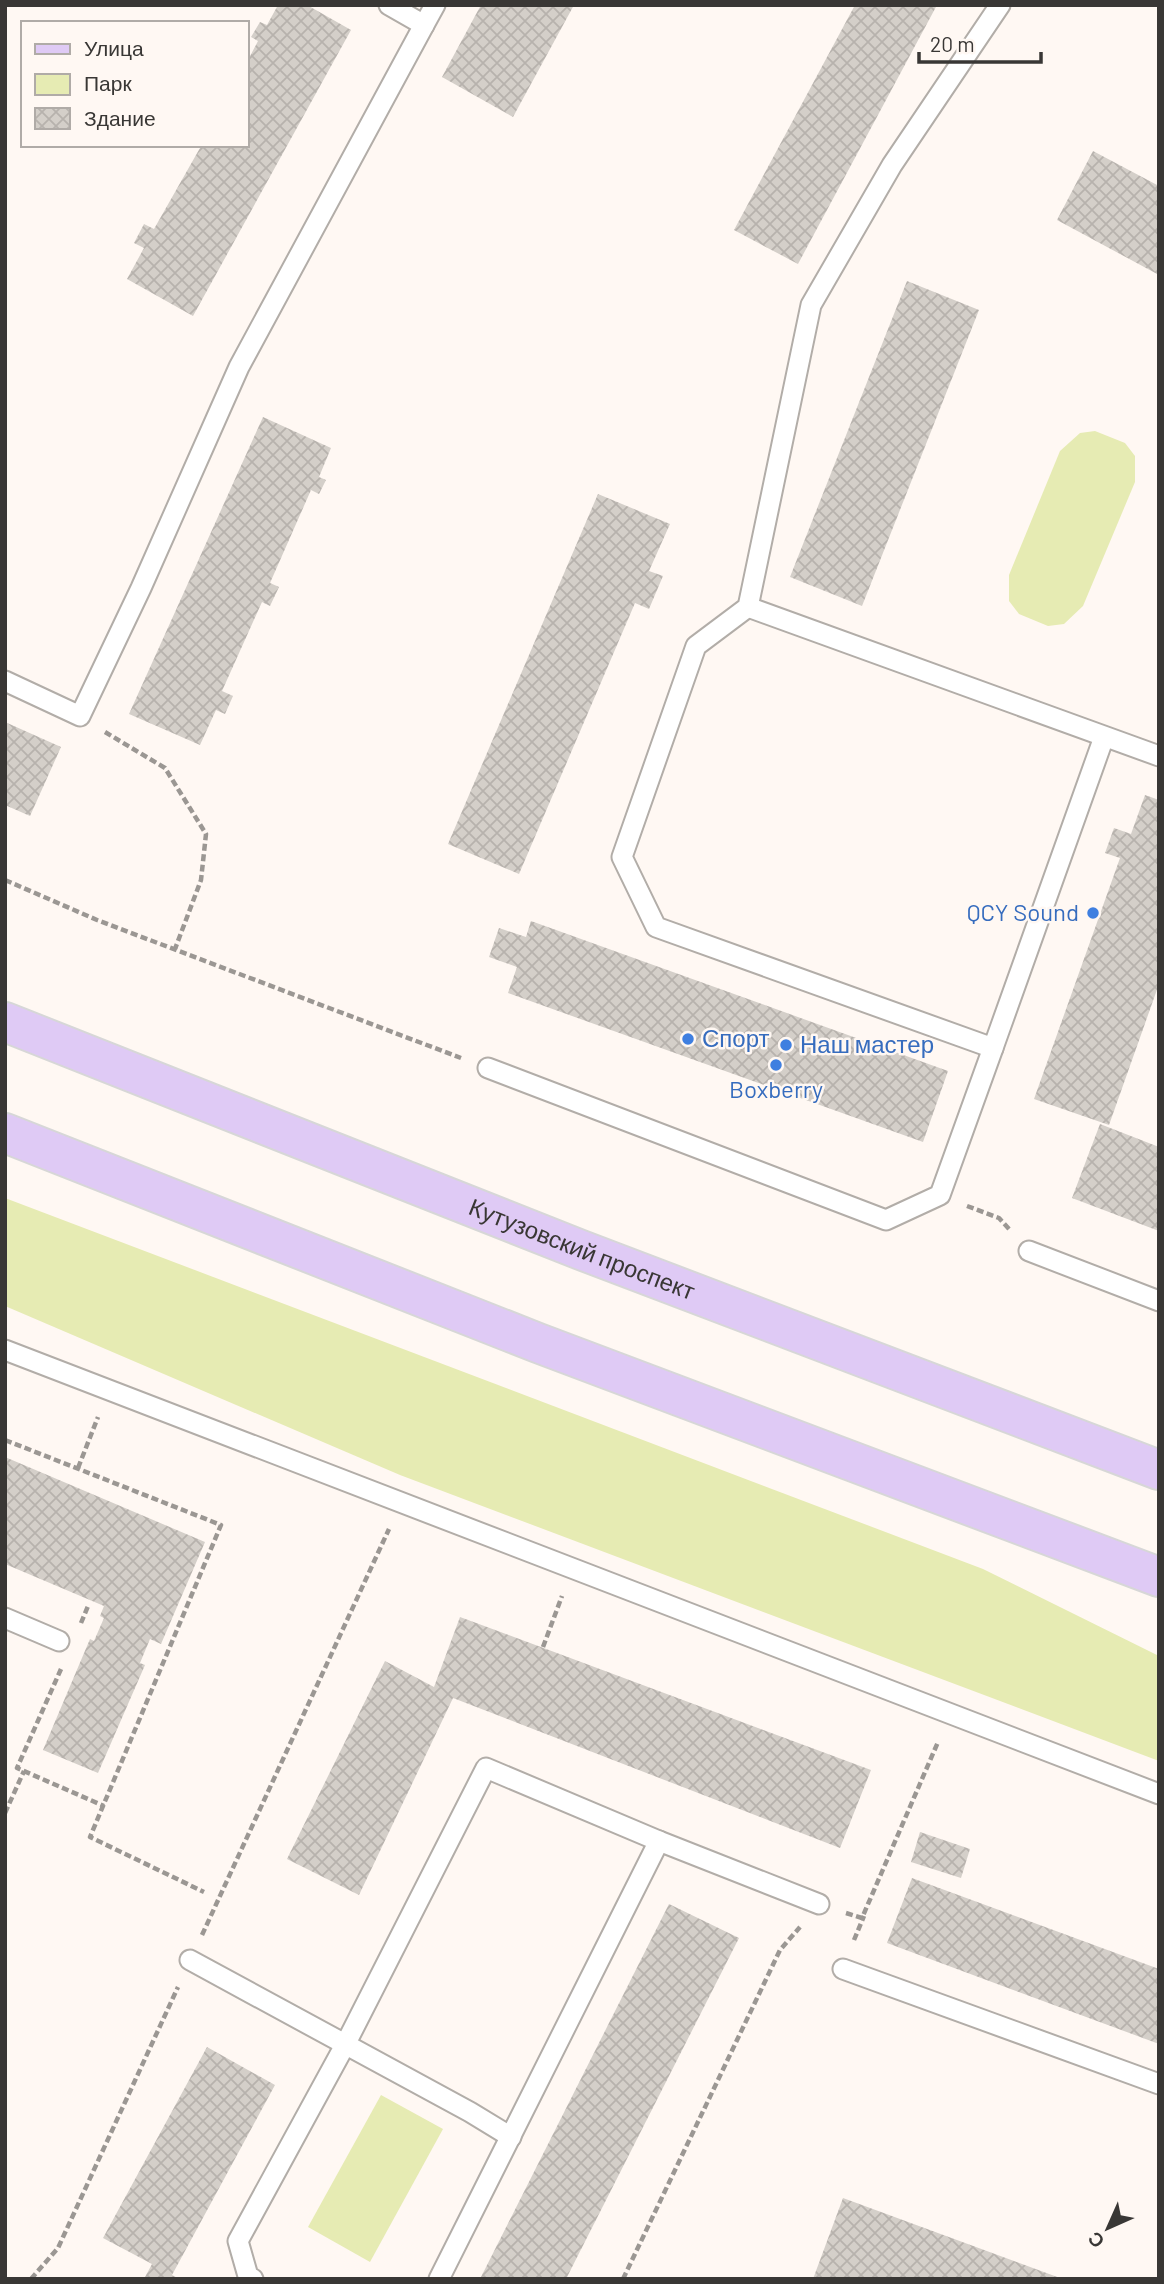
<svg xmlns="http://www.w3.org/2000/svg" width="1164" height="2284" font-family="Barlow,sans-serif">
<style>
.green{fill:#e6ebb3}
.building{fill:url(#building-cross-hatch)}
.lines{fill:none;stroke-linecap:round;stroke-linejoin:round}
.lane-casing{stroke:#b2ada8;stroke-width:23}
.primary-casing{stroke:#d7d7d7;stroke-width:42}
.path{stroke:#9b9793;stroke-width:4.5;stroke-dasharray:7 3.5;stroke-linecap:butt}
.lane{stroke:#fff;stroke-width:19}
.primary{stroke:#dfcaf5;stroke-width:38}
.shop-dot{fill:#3f7fe0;stroke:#fff8f3;stroke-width:2.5}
.labels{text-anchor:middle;stroke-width:5;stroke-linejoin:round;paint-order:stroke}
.shop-label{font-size:24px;fill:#366cbe;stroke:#fff8f3;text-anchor:start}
.street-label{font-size:24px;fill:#393735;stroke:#fff8f3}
</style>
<defs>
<pattern id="building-cross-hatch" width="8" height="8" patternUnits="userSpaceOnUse" patternTransform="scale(1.75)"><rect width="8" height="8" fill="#d4cfc9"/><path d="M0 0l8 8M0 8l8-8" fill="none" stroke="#b7b2ad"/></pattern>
</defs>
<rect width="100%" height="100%" fill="#fff8f3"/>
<g class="green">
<path d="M 1095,431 L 1125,443 L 1135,456 L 1135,482 L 1083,606 L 1064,624 L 1048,626 L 1019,614 L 1009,601 L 1009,575 L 1060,451 L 1080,433 Z"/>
<path d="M 5,1198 L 983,1569 L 1159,1656 L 1159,1761 L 400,1475 L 5,1306 Z"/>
<path d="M 381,2095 L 443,2129 L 370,2262 L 308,2227 Z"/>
</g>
<g class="building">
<path d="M 278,5 L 307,5 L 351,30 L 193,316 L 127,279 L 144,248 L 134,243 L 144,224 L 154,229 L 200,148 L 195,145 L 247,145 L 247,62 L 258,41 L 251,37 L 260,22 L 267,25 Z"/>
<path d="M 481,5 L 574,5 L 513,117 L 442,77 Z"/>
<path d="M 855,5 L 937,5 L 798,264 L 734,230 Z"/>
<path d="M 1093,151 L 1159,186 L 1159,275 L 1057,220 Z"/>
<path d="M 907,281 L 979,310 L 862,606 L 790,577 Z"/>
<path d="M 263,417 L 331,448 L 319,477 L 326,480 L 319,494 L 311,490 L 270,583 L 279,587 L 270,606 L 262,602 L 222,691 L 233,696 L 225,714 L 216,710 L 200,745 L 129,714 Z"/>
<path d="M 598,494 L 670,524 L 649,571 L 663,576 L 649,609 L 635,603 L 519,874 L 448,844 Z"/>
<path d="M 5,722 L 61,747 L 30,816 L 5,805 Z"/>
<path d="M 1145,795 L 1159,800 L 1159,984 L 1109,1125 L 1034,1099 L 1120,858 L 1105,853 L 1114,828 L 1131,834 Z"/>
<path d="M 531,921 L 948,1071 L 923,1142 L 508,993 L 517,967 L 489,957 L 499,928 L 526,937 Z"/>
<path d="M 1100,1124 L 1159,1147 L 1159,1231 L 1072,1198 Z"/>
<path d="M 5,1457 L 205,1542 L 161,1644 L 150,1639 L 140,1663 L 145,1665 L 98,1773 L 43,1750 L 90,1639 L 94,1641 L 104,1618 L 100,1616 L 104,1606 L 5,1564 Z"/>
<path d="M 460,1617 L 871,1770 L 840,1848 L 453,1698 L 359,1895 L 287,1859 L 385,1661 L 434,1687 Z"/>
<path d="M 920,1832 L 970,1849 L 961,1878 L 911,1862 Z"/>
<path d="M 912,1878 L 1159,1969 L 1159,2044 L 887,1943 Z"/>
<path d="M 669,1904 L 739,1938 L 566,2279 L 480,2279 Z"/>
<path d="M 207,2047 L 275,2085 L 172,2275 L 179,2279 L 144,2279 L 152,2264 L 103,2238 Z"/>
<path d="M 843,2198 L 1060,2278 L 1060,2279 L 813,2279 Z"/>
</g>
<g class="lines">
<defs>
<g id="lane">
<path d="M 389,5 L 424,25 L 435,5"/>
<path d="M 1000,5 L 892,165 L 811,305 L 748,607 L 696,646 L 622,857 L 656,927 L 993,1048 L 1104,737"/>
<path d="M 748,607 L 1159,756"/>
<path d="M 5,681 L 80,716 L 141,588 L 239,367 L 424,25"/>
<path d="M 488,1068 L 886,1220 L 940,1195 L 993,1048"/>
<path d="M 1029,1251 L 1159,1301"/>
<path d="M 5,1350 L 1159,1794"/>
<path d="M 5,1618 L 59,1641"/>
<path d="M 190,1960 L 470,2112 L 511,2137"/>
<path d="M 843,1969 L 1159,2084"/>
<path d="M 253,2279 L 248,2276 L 238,2241 L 345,2045 L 486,1768 L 659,1841 L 819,1904"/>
<path d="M 439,2279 L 659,1841"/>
</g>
<g id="primary">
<path id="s1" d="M 5,1022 L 581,1250 L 1159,1470"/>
<path d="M 5,1133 L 538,1343 L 1159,1577"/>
</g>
</defs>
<use href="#lane" class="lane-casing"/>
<use href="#primary" class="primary-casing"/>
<g class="path">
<path d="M 105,732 L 165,768 L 206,834 L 201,880 L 175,949"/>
<path d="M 5,880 L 97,920 L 461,1058"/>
<path d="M 967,1206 L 999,1218 L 1010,1230"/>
<path d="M 5,1440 L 221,1525 L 90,1837 L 204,1892"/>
<path d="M 78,1468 L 98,1417"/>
<path d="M 81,1623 L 88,1606"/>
<path d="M 543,1647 L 562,1596"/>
<path d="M 61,1669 L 17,1768 L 104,1806"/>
<path d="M 5,1813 L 24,1771"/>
<path d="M 846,1913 L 862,1918 L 938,1742"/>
<path d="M 202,1935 L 389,1529"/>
<path d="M 854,1940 L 864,1916"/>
<path d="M 31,2279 L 58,2248 L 178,1987"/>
<path d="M 623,2279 L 780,1950 L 800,1927"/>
</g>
<use href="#lane" class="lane"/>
<use href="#primary" class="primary"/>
</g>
<g class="shop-dot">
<circle cx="1093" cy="913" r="7"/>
<circle cx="688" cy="1039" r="7"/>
<circle cx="786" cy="1045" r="7"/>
<circle cx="776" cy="1065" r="7"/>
</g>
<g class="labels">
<g class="shop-label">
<text x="1079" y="921" text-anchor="end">QCY Sound</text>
<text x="702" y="1047">Спорт</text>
<text x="800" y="1053">Наш мастер</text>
<text x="776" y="1098" text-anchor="middle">Boxberry</text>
</g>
<g class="street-label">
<text dy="8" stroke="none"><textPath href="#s1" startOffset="620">Кутузовский проспект</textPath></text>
</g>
</g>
<rect width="1164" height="2284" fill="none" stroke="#393735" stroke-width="14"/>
<rect x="21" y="21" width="228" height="126" fill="#fff8f3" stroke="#b0aba7" stroke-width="2"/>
<rect x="35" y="44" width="35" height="10" fill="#dfcaf5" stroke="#b0aba7" stroke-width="2"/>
<text x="84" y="56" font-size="21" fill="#393735">Улица</text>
<rect x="35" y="74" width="35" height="21" fill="#e6ebb3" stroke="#b0aba7" stroke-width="2"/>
<text x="84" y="91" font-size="21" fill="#393735">Парк</text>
<rect x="35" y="108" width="35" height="21" fill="url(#building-cross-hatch)" stroke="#b0aba7" stroke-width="2"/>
<text x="84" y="126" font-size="21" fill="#393735">Здание</text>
<g transform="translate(1108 2228) rotate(225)" stroke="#fff8f3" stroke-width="5" paint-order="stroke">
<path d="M0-5L12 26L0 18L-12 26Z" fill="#393735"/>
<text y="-10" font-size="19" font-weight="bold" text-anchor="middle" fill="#393735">С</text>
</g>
<path d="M919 52v10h122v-10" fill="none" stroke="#393735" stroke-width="3.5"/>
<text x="930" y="52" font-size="21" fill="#393735" stroke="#fff8f3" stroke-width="5" paint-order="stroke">20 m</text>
</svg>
